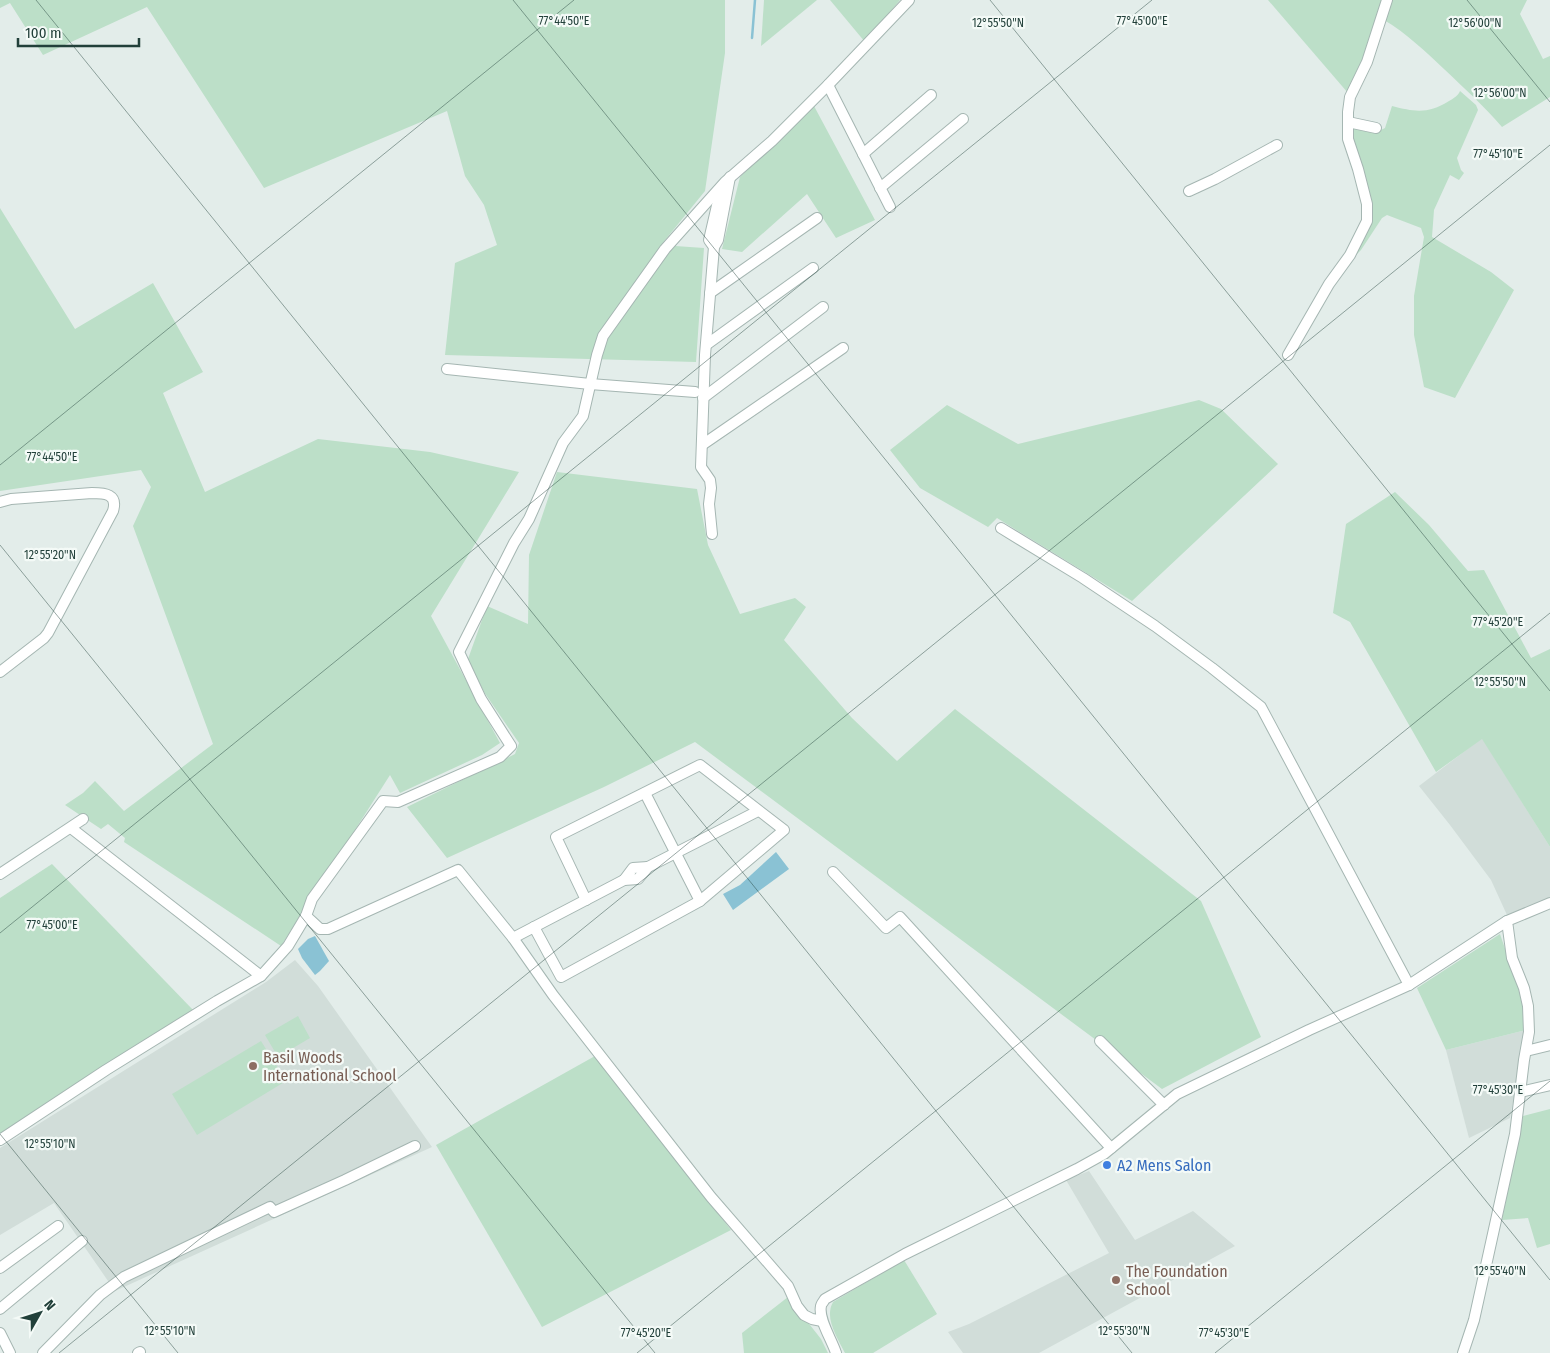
<svg xmlns="http://www.w3.org/2000/svg" width="1550" height="1353" font-family="'Fira Sans Condensed',sans-serif">
<style>
.built{fill:#d1ddd9}
.green{fill:#bcdfc8}
.water{fill:#8ac2d4}
.lines{fill:none;stroke-linecap:round;stroke-linejoin:round}
.stream{stroke:#8ac2d4;stroke-width:2.5}
.minor-casing{stroke:#a5b6b2;stroke-width:12}
.minor{stroke:#fff;stroke-width:10}
.ticks{fill:none;stroke:#22403a;stroke-width:1;stroke-opacity:0.45}
.education-dot{fill:#8d6e63;stroke:#f4faf7;stroke-width:2}
.shop-dot{fill:#3f7fe0;stroke:#f4faf7;stroke-width:2}
.labels{text-anchor:middle;stroke-width:4.5;stroke-linejoin:round;paint-order:stroke}
.education-label{font-size:16px;fill:#785e54;stroke:#f4faf7;text-anchor:start}
.shop-label{font-size:16px;fill:#366cbe;stroke:#f4faf7;text-anchor:start}
.ticks-label{font-size:12px;text-anchor:middle;fill:#22403a;stroke:#f4faf7;stroke-width:4.5;stroke-linejoin:round;paint-order:stroke}
</style>
<rect width="100%" height="100%" fill="#e3edea"/>
<g class="built">
<path d="M 1482,738 L 1550,847 L 1550,898 L 1507,915 L 1491,880 L 1450,825 L 1419,786 Z"/>
<path d="M 295,960 L 318,986 L 432,1147 L 115,1291 L 54,1203 L 0,1235 L 0,1148 L 266,982 Z"/>
<path d="M 1526,1030 L 1510,1118 L 1469,1138 L 1446,1050 Z"/>
<path d="M 1089,1171 L 1135,1240 L 1193,1211 L 1235,1246 L 1039,1353 L 963,1353 L 948,1332 L 969,1324 L 1109,1253 L 1066,1180 Z"/>
</g>
<g class="green">
<path d="M 0,0 L 725,0 L 725,53 L 705,191 L 661,245 L 704,248 L 696,362 L 445,355 L 455,263 L 497,245 L 484,205 L 465,176 L 447,111 L 264,188 L 147,7 L 43,55 L 10,3 L 0,8 Z"/>
<path d="M 764,0 L 817,0 L 761,46 Z"/>
<path d="M 830,0 L 900,0 L 865,42 Z"/>
<path d="M 1268,0 L 1382,0 L 1363,61 L 1348,93 Z"/>
<path d="M 1389,0 L 1527,0 L 1520,14 L 1543,59 L 1550,56 L 1550,97 L 1502,127 C 1484,106 1464,88 1444,69 C 1425,51 1406,33 1384,20 Z"/>
<path d="M 1460,91 L 1476,105 L 1478,110 L 1457,158 L 1461,170 L 1464,173 L 1459,180 L 1450,175 L 1434,210 L 1432,237 L 1491,272 L 1514,290 L 1455,398 L 1424,387 L 1414,335 L 1414,296 L 1424,237 L 1421,228 L 1387,215 L 1382,218 L 1361,250 L 1356,255 L 1371,217 L 1351,137 L 1351,127 L 1377,132 L 1385,128 L 1392,106 C 1415,112 1428,114 1449,101 C 1454,98 1458,96 1460,91 Z"/>
<path d="M 814,106 L 875,220 L 836,238 L 807,194 L 742,252 L 722,249 L 740,177 Z"/>
<path d="M 0,208 L 75,329 L 153,283 L 203,372 L 163,393 L 205,492 L 318,439 L 430,452 L 519,472 L 431,616 L 500,743 L 482,755 L 400,793 L 390,775 L 281,946 L 124,842 L 125,838 L 108,824 L 101,829 L 65,805 L 83,793 L 95,781 L 124,811 L 213,744 L 133,526 L 151,487 L 141,470 L 0,491 Z"/>
<path d="M 1199,400 L 1221,409 L 1278,464 L 1132,601 L 997,518 L 988,527 L 920,488 L 890,450 L 947,405 L 1018,444 Z"/>
<path d="M 557,472 L 697,489 L 708,545 L 740,614 L 795,598 L 806,607 L 784,640 L 852,718 L 897,761 L 955,709 L 1201,901 L 1261,1037 L 1162,1089 L 695,742 L 604,787 L 447,858 L 407,807 L 515,754 L 519,743 L 484,692 L 468,659 L 487,606 L 528,624 L 529,555 Z"/>
<path d="M 1395,492 L 1429,525 L 1468,571 L 1484,570 L 1531,658 L 1550,649 L 1550,847 L 1482,739 L 1436,772 L 1350,622 L 1333,613 L 1346,524 Z"/>
<path d="M 52,864 L 194,1011 L 0,1135 L 0,898 Z"/>
<path d="M 1500,934 L 1523,1001 L 1526,1030 L 1446,1050 L 1417,988 Z"/>
<path d="M 298,1016 L 310,1038 L 278,1057 L 265,1035 Z"/>
<path d="M 261,1041 L 286,1081 L 197,1135 L 172,1094 Z"/>
<path d="M 595,1056 L 731,1230 L 542,1327 L 436,1145 Z"/>
<path d="M 1550,1109 L 1550,1244 L 1537,1248 L 1528,1218 L 1502,1220 L 1523,1116 Z"/>
<path d="M 904,1260 L 937,1314 L 873,1353 L 845,1353 C 837,1337 824,1318 833,1302 Z"/>
<path d="M 788,1297 L 821,1339 L 828,1353 L 744,1353 L 742,1333 Z"/>
</g>
<g class="water">
<path d="M 776,852 L 789,869 L 733,910 L 723,894 L 740,885 Z"/>
<path d="M 315,936 L 329,961 L 320,971 L 315,975 L 302,958 L 298,949 L 308,939 Z"/>
</g>
<g class="lines">
<path class="stream" d="M 752,38 L 755,0"/>
<defs>
<g id="minor">
<path d="M 828,85 L 890,207"/>
<path d="M 1348,122 L 1376,128"/>
<path d="M 863,154 L 931,95"/>
<path d="M 880,188 L 963,119"/>
<path d="M 1189,191 L 1215,179 L 1277,145"/>
<path d="M 714,247 L 709,240 L 721,188"/>
<path d="M 710,293 L 817,218"/>
<path d="M 706,345 L 813,268"/>
<path d="M 1288,355 L 1329,284 L 1350,255 L 1367,221 L 1367,204 L 1358,169 L 1348,139 L 1348,112 L 1350,97 L 1367,62 L 1387,0"/>
<path d="M 447,369 L 590,384 L 695,392"/>
<path d="M 703,398 L 823,307"/>
<path d="M 702,445 L 843,348"/>
<path d="M 0,502 L 11,499 L 92,493 C 105,493 118,494 113,511 L 48,633 L 44,638 L 0,672"/>
<path d="M 1001,528 L 1083,578 L 1155,626 L 1212,668 L 1261,707 L 1409,985"/>
<path d="M 712,534 L 709,504 L 711,488 L 710,480 L 701,467 L 705,355 L 714,247 L 718,240 L 730,177"/>
<path d="M 645,793 L 700,901"/>
<path d="M 71,828 L 261,976"/>
<path d="M 833,872 L 886,928 L 900,917 L 1111,1148"/>
<path d="M 0,874 L 83,819"/>
<path d="M 624,880 L 633,868 L 648,867"/>
<path d="M 306,916 L 320,929 L 328,929 L 458,870 L 513,938 L 553,995 L 711,1197 L 788,1286 L 797,1306 L 804,1315 L 812,1319 L 822,1321"/>
<path d="M 534,927 L 561,977 L 700,901 L 784,830 L 700,765 L 556,837 L 586,900"/>
<path d="M 513,938 L 624,880 L 638,879 L 648,867 L 758,811"/>
<path d="M 1100,1041 L 1164,1105"/>
<path d="M 1526,1051 L 1550,1045"/>
<path d="M 1520,1092 L 1550,1085"/>
<path d="M 0,1140 L 106,1070 L 217,1001 L 261,976 L 288,946 L 306,916 L 312,899 L 383,801 L 398,802 L 500,757 L 511,746 L 481,699 L 459,652 L 514,543 L 529,519 L 563,443 L 583,416 L 597,355 L 603,336 L 665,249 L 725,182 L 772,141 L 828,85 L 909,0"/>
<path d="M 0,1268 L 58,1226"/>
<path d="M 0,1309 L 82,1241"/>
<path d="M 0,1333 L 10,1353"/>
<path d="M 43,1353 L 100,1295 L 124,1277 L 270,1207 L 274,1212 L 345,1180 L 415,1146"/>
<path d="M 138,1353 L 140,1352"/>
<path d="M 836,1353 C 832,1340 818,1319 821,1306 C 821,1304 824,1301 825,1299 L 905,1254 L 1077,1169 L 1104,1154 L 1177,1094 L 1309,1030 L 1409,985 L 1507,921"/>
<path d="M 1463,1353 L 1474,1320 L 1515,1134 L 1524,1060 L 1529,1032 L 1528,1006 L 1524,988 L 1512,958 L 1507,921 L 1550,903"/>
</g>
</defs>
<use href="#minor" class="minor-casing"/>
<use href="#minor" class="minor"/>
</g>
<path class="ticks" d="M 36,0 L 1132,1353M 513,0 L 1550,1280M 990,0 L 1550,691M 1467,0 L 1550,102M 0,465 L 574,0M 0,545 L 655,1353M 0,933 L 1152,0M 0,1134 L 178,1353M 59,1353 L 1550,145M 637,1353 L 1550,613M 1215,1353 L 1550,1081"/>
<g class="education-dot">
<circle cx="253" cy="1066" r="5"/>
<circle cx="1116" cy="1280" r="5"/>
</g>
<circle class="shop-dot" cx="1107" cy="1165" r="5"/>
<g class="labels">
<g class="education-label">
<text x="263" y="1063">Basil Woods<tspan x="263" dy="18">International School</tspan></text>
<text x="1126" y="1277">The Foundation<tspan x="1126" dy="18">School</tspan></text>
</g>
<g class="shop-label">
<text x="1117" y="1171">A2 Mens Salon</text>
</g>
</g>
<g class="ticks-label">
<text x="564" y="25">77°44'50"E</text>
<text x="1142" y="25">77°45'00"E</text>
<text x="998" y="27">12°55'50"N</text>
<text x="1475" y="27">12°56'00"N</text>
<text x="1500" y="97">12°56'00"N</text>
<text x="1498" y="158">77°45'10"E</text>
<text x="52" y="461">77°44'50"E</text>
<text x="50" y="559">12°55'20"N</text>
<text x="1498" y="626">77°45'20"E</text>
<text x="1500" y="686">12°55'50"N</text>
<text x="52" y="929">77°45'00"E</text>
<text x="1498" y="1094">77°45'30"E</text>
<text x="50" y="1148">12°55'10"N</text>
<text x="1500" y="1275">12°55'40"N</text>
<text x="170" y="1335">12°55'10"N</text>
<text x="1124" y="1335">12°55'30"N</text>
<text x="646" y="1337">77°45'20"E</text>
<text x="1224" y="1337">77°45'30"E</text>
</g>
<g transform="translate(40 1313) rotate(51)" stroke="#f4faf7" stroke-width="4" paint-order="stroke">
<path d="M0-4L9 19L0 12L-9 19Z" fill="#22403a"/>
<text y="-8" font-size="14" font-weight="bold" text-anchor="middle" fill="#22403a">N</text>
</g>
<path d="M18 38v8h121v-8" fill="none" stroke="#22403a" stroke-width="2.5"/>
<text x="25" y="38" font-size="15" fill="#22403a" stroke="#f4faf7" stroke-width="4" paint-order="stroke">100 m</text>
</svg>
